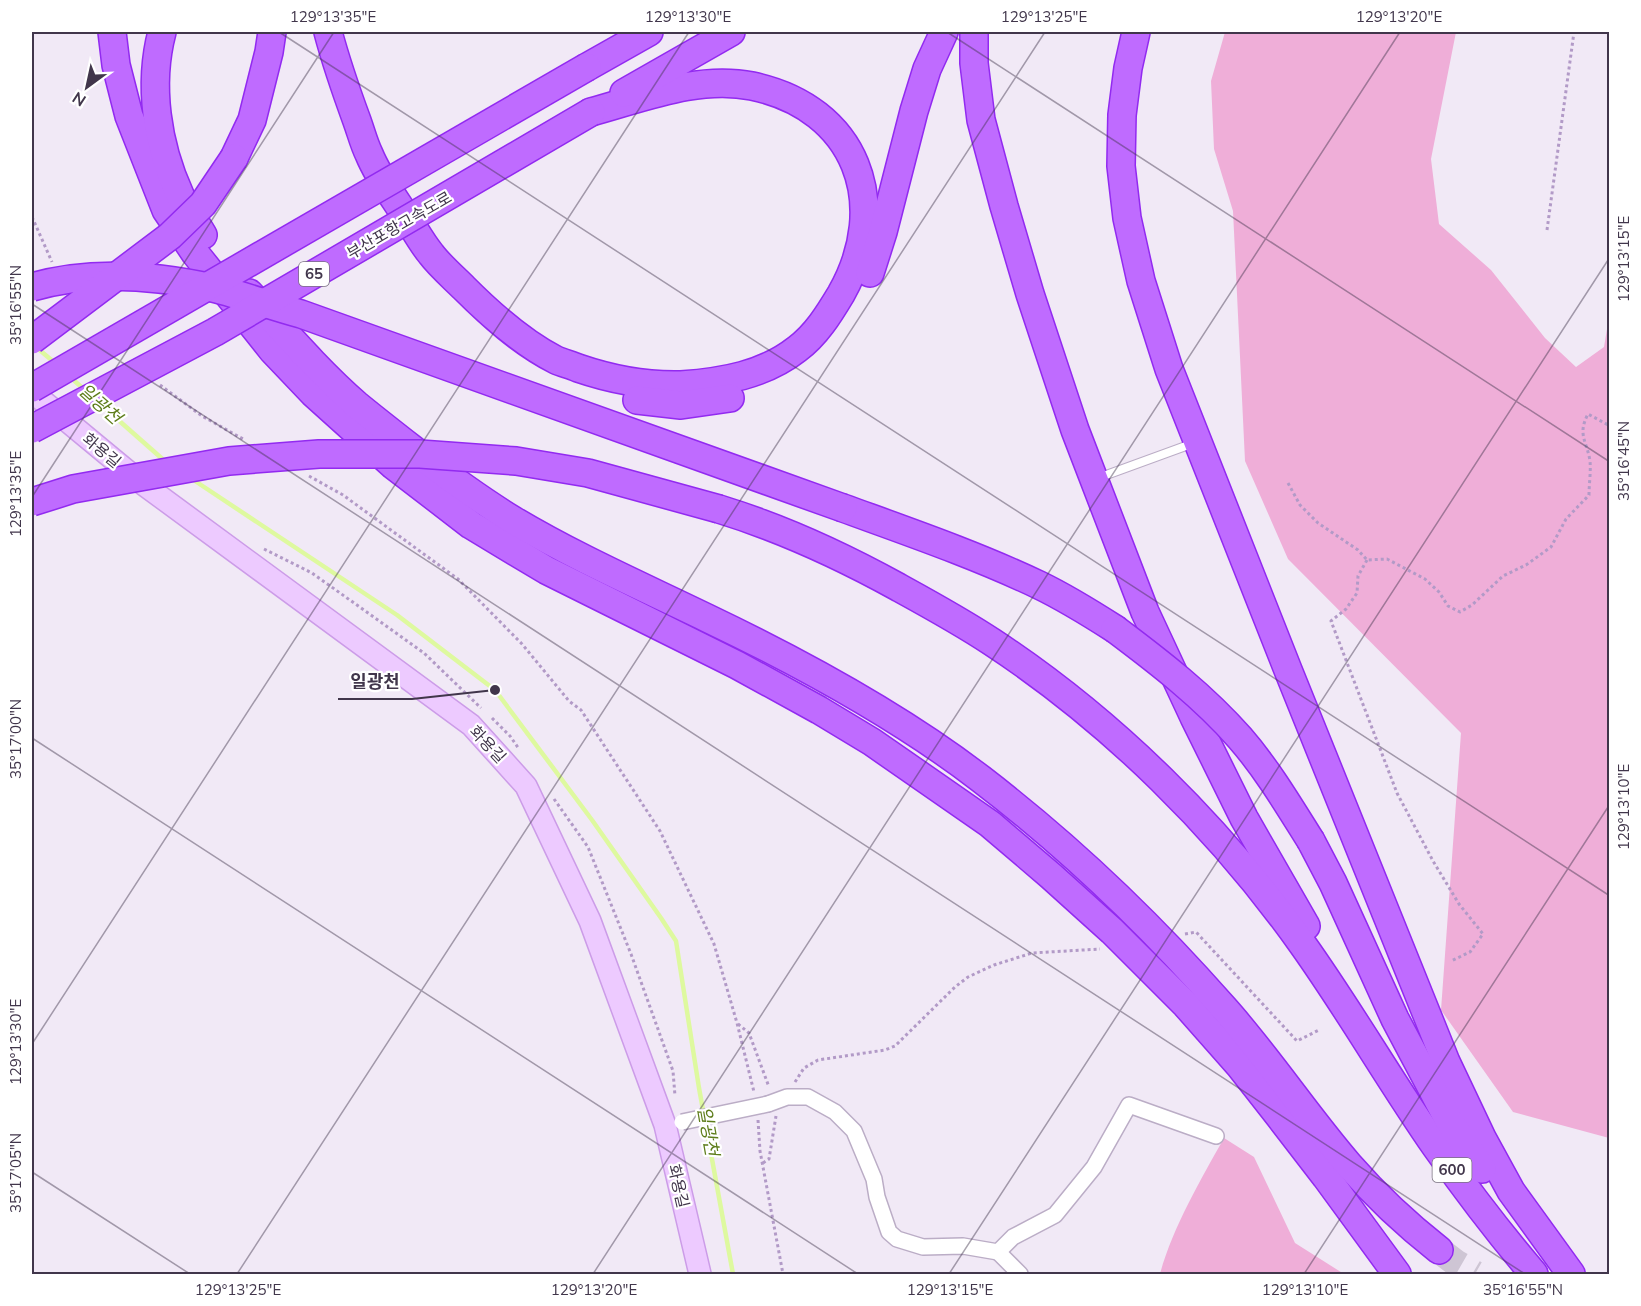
<svg xmlns="http://www.w3.org/2000/svg" width="1641" height="1306" font-family="Mulish,'Noto Sans KR',sans-serif">
<style>
.green{fill:#efaed8}
.lines{fill:none;stroke-linecap:round;stroke-linejoin:round}
.stream{stroke:#def99f;stroke-width:4.5}
.highway-tunnel{stroke:#cec5d4;stroke-width:27;stroke-dasharray:27 14;stroke-linecap:butt}
.lane-casing{stroke:#bbadc6;stroke-width:10}
.street-casing{stroke:#bbadc6;stroke-width:18}
.secondary-casing{stroke:#cc9ce8;stroke-width:24}
.highway-casing{stroke:#922af0;stroke-width:30}
.path{stroke:#b29ac7;stroke-width:3;stroke-dasharray:3 3;stroke-linecap:butt}
.lane{stroke:#fff;stroke-width:8}
.street{stroke:#fff;stroke-width:15}
.secondary{stroke:#edcaff;stroke-width:21}
.highway{stroke:#bf6bff;stroke-width:27}
.street-bridge-casing{stroke:#bbadc6;stroke-width:18;stroke-linecap:butt}
.highway-bridge-casing{stroke:#922af0;stroke-width:30;stroke-linecap:butt}
.street-bridge{stroke:#fff;stroke-width:15}
.highway-bridge{stroke:#bf6bff;stroke-width:27}
.ticks{fill:none;stroke:#41364b;stroke-width:1.5;stroke-opacity:0.45}
.labels{text-anchor:middle;stroke-width:4.5;stroke-linejoin:round;paint-order:stroke}
.shield{fill:#fff;stroke:#7a7281;stroke-width:1.5}
.shield-label{font-size:15px;font-weight:bold;fill:#41364b}
.street-label{font-size:16px;fill:#41364b;stroke:#fff}
.water-label{font-size:18px;font-style:italic;fill:#5e7d1b;stroke:#fff}
.leader{fill:none;stroke:#41364b;stroke-width:2}
.callout-dot{fill:#41364b;stroke:#fff;stroke-width:2}
.callout-label{font-size:18px;text-anchor:middle;font-weight:bold;fill:#41364b;stroke:#fff;stroke-width:4.5;stroke-linejoin:round;paint-order:stroke}
.neatline{fill:none;stroke:#41364b;stroke-width:2}
.ticks-label{font-size:15px;text-anchor:middle;fill:#41364b}
</style>
<rect width="100%" height="100%" fill="#f1e9f6"/>
<g class="green">
<path d="M 1225,32 L 1456,32 L 1431,159 L 1439,224 L 1491,270 L 1545,338 L 1576,367 L 1604,347 L 1609,317 L 1609,1138 L 1513,1112 L 1441,1010 L 1461,733 L 1288,559 L 1245,461 L 1233,211 L 1214,149 L 1211,81 Z"/>
<path d="M 1224,1138 L 1254,1157 L 1295,1243 L 1344,1274 L 1160,1274 C 1172,1229 1201,1179 1224,1138 Z"/>
</g>
<g class="lines">
<g class="stream">
<path d="M 36,347 L 55,363"/>
<path d="M 70,377 L 86,391"/>
<path d="M 99,403 L 167,463"/>
<path d="M 192,479 L 397,615 L 495,690 L 592,820 L 661,918 L 676,941 L 699,1088 L 733,1274"/>
</g>
<path class="highway-tunnel" d="M 1439,1250 L 1456,1263 L 1475,1274"/>
<defs>
<path id="lane" d="M 1098,478 L 1194,443"/>
<g id="street">
<path d="M 768,1104 L 787,1097 L 808,1097 L 835,1112 L 854,1131 L 874,1179 L 877,1197 L 889,1232 L 897,1239 L 923,1247 L 963,1246 L 998,1252 L 1013,1237 L 1055,1215 L 1094,1167 L 1129,1105 L 1216,1136"/>
<path d="M 998,1252 L 1020,1274"/>
</g>
<path id="secondary" d="M 32,392 L 143,484 L 471,725 L 526,786 L 590,921 L 665,1125 L 700,1274"/>
<g id="highway">
<path d="M 112,32 L 116,65 L 129,116 L 166,210 L 195,253 L 273,351 L 313,393 L 393,465 L 471,525 L 546,570 L 737,665 L 819,710 L 872,742 L 990,824 L 1051,876 L 1112,931 L 1186,1005 L 1239,1065 L 1279,1116 L 1326,1177 L 1397,1274"/>
<path d="M 162,32 C 148,85 157,145 180,195 C 186,209 195,222 203,235"/>
<path d="M 328,32 C 336,62 346,91 357,121 C 361,132 364,144 369,154 C 378,176 392,195 405,215 C 414,228 421,242 431,254 C 440,266 453,277 464,288 C 491,315 521,342 556,360 C 563,363 571,365 578,368 C 613,380 645,386 681,385 C 723,382 764,375 797,349 C 816,335 829,314 841,294 C 892,204 857,108 752,86 C 698,75 643,98 591,112"/>
<path d="M 974,32 L 974,63 L 981,120 L 1004,206 L 1030,294 L 1075,430 L 1145,612 L 1194,717 L 1244,818 L 1306,926"/>
<path d="M 1136,32 L 1128,68 L 1122,115 L 1121,166 L 1127,218 L 1141,281 L 1169,369 L 1288,670 L 1446,1062 L 1482,1138 L 1511,1191 L 1571,1274"/>
<path d="M 587,67 L 649,32"/>
<path d="M 624,93 L 731,32"/>
<path d="M 234,158 L 252,120 L 269,52 L 272,32"/>
<path d="M 870,273 L 883,232 L 914,111 L 927,69 L 944,32"/>
<path d="M 249,293 C 284,331 318,371 357,405 C 379,423 401,440 424,458 C 453,480 482,501 513,520 C 575,557 641,586 707,618 C 799,662 899,716 981,779 C 1067,845 1151,925 1223,1007 C 1268,1057 1305,1114 1349,1165 C 1376,1196 1406,1224 1439,1250"/>
<path d="M 637,400 L 681,405 L 730,398"/>
<path d="M 843,508 C 909,532 976,555 1039,585 C 1066,598 1090,613 1115,629"/>
<path d="M 719,509 C 781,528 840,555 898,587 C 929,604 962,622 992,642 C 1112,721 1220,828 1303,945 C 1350,1011 1390,1081 1436,1147 C 1467,1191 1499,1233 1534,1274"/>
<path d="M 1311,841 L 1333,883 L 1395,1019 L 1448,1119 L 1482,1169"/>
</g>
</defs>
<use href="#lane" class="lane-casing"/>
<use href="#street" class="street-casing"/>
<use href="#secondary" class="secondary-casing"/>
<use href="#highway" class="highway-casing"/>
<g class="path">
<path d="M 32,217 L 52,262"/>
<path d="M 1547,230 L 1574,32"/>
<path d="M 160,385 L 202,416 L 243,439"/>
<path d="M 309,476 L 343,495 L 458,579 L 522,644 L 569,701 L 581,710 L 660,831 L 714,944 L 737,1023 L 754,1092"/>
<path d="M 1288,483 L 1300,505 L 1318,523 L 1358,550 L 1367,560 L 1387,559 L 1425,579 L 1439,592 L 1448,606 L 1460,612 L 1472,605 L 1503,576 L 1526,565 L 1551,547 L 1566,519 L 1589,495 C 1589,484 1591,472 1590,461 C 1587,441 1577,435 1588,414 L 1610,426"/>
<path d="M 264,549 L 312,573 L 424,653 L 481,708"/>
<path d="M 1367,560 L 1358,576 L 1357,593 L 1346,609 L 1331,621 L 1397,793 L 1433,861 L 1459,904 L 1483,934 L 1470,952 L 1451,961"/>
<path d="M 492,718 L 510,736 L 519,749"/>
<path d="M 554,799 L 588,847 L 631,954 L 673,1071 L 675,1096"/>
<path d="M 1185,934 L 1196,932 L 1297,1041 L 1319,1030"/>
<path d="M 738,1024 L 749,1033 L 769,1087"/>
<path d="M 795,1082 L 804,1068 L 818,1060 L 885,1050 L 895,1046 L 955,987 L 968,977 L 994,965 L 1032,953 L 1100,949"/>
<path d="M 758,1120 L 760,1151 L 783,1274"/>
<path d="M 763,1163 L 769,1159 L 776,1116"/>
</g>
<use href="#lane" class="lane"/>
<use href="#street" class="street"/>
<use href="#secondary" class="secondary"/>
<use href="#highway" class="highway"/>
<defs>
<path id="street-bridge" d="M 682,1122 L 768,1104"/>
<g id="highway-bridge">
<path d="M 32,287 C 90,270 154,275 213,288 C 242,295 271,306 301,314 L 843,508"/>
<path d="M 32,340 L 170,236 L 203,204 L 234,158"/>
<path d="M 32,388 L 587,67"/>
<path d="M 32,429 L 215,332 L 591,112"/>
<path d="M 32,502 L 73,489 L 229,461 L 319,454 L 420,454 L 516,461 L 588,473 L 719,509"/>
<path d="M 1115,629 C 1159,662 1203,696 1240,738 C 1267,769 1289,806 1311,841"/>
</g>
</defs>
<use href="#street-bridge" class="street-bridge-casing"/>
<use href="#highway-bridge" class="highway-bridge-casing"/>
<use href="#street-bridge" class="street-bridge"/>
<use href="#highway-bridge" class="highway-bridge"/>
</g>
<path class="ticks" d="M 279,32 L 1610,896M 947,32 L 1610,462M 32,304 L 1525,1274M 32,497 L 334,32M 32,738 L 858,1274M 32,1044 L 689,32M 32,1172 L 190,1274M 237,1274 L 1045,32M 593,1274 L 1400,32M 949,1274 L 1610,257M 1304,1274 L 1610,804"/>
<g class="labels">
<g class="shield">
<rect x="299" y="262" width="30" height="24" rx="4.5"/>
<rect x="1432.5" y="1158" width="39" height="24" rx="4.5"/>
</g>
<g class="shield-label">
<text x="314" y="279">65</text>
<text x="1452" y="1175">600</text>
</g>
<g class="street-label">
<text transform="translate(399 225) rotate(-30)" y="6">부산포항고속도로</text>
<text transform="translate(102 450) rotate(40)" y="6">화용길</text>
<text transform="translate(488 744) rotate(47)" y="6">화용길</text>
<text transform="translate(679 1186) rotate(77)" y="6">화용길</text>
</g>
<g class="water-label">
<text transform="translate(100 404) rotate(42)" y="6">일광천</text>
<text transform="translate(708 1131) rotate(80)" y="6">일광천</text>
</g>
</g>
<path class="leader" d="M495 690L412 699H338"/>
<circle class="callout-dot" cx="495" cy="690" r="6"/>
<g class="callout-label">
<text x="375" y="688">일광천</text>
</g>
<rect width="1641" height="1306" fill="none" stroke="#ffffff" stroke-width="66"/>
<g transform="translate(87 87) rotate(213)" stroke="#ffffff" stroke-width="4.5" paint-order="stroke">
<path d="M0-4.5L10 22L0 15L-10 22Z" fill="#41364b"/>
<text y="-9" font-size="16" font-weight="bold" text-anchor="middle" fill="#41364b">N</text>
</g>
<rect x="33" y="33" width="1575" height="1240" class="neatline"/>
<g class="ticks-label">
<text x="333" y="22">129°13'35"E</text>
<text x="688" y="22">129°13'30"E</text>
<text x="1044" y="22">129°13'25"E</text>
<text x="1399" y="22">129°13'20"E</text>
<text transform="translate(1624 259) rotate(-90)" y="5">129°13'15"E</text>
<text transform="translate(16 305) rotate(-90)" y="5">35°16'55"N</text>
<text transform="translate(1624 461) rotate(-90)" y="5">35°16'45"N</text>
<text transform="translate(16 494) rotate(-90)" y="5">129°13'35"E</text>
<text transform="translate(16 739) rotate(-90)" y="5">35°17'00"N</text>
<text transform="translate(1624 807) rotate(-90)" y="5">129°13'10"E</text>
<text transform="translate(16 1042) rotate(-90)" y="5">129°13'30"E</text>
<text transform="translate(16 1173) rotate(-90)" y="5">35°17'05"N</text>
<text x="238" y="1295">129°13'25"E</text>
<text x="594" y="1295">129°13'20"E</text>
<text x="950" y="1295">129°13'15"E</text>
<text x="1305" y="1295">129°13'10"E</text>
<text x="1523" y="1295">35°16'55"N</text>
</g>
</svg>
